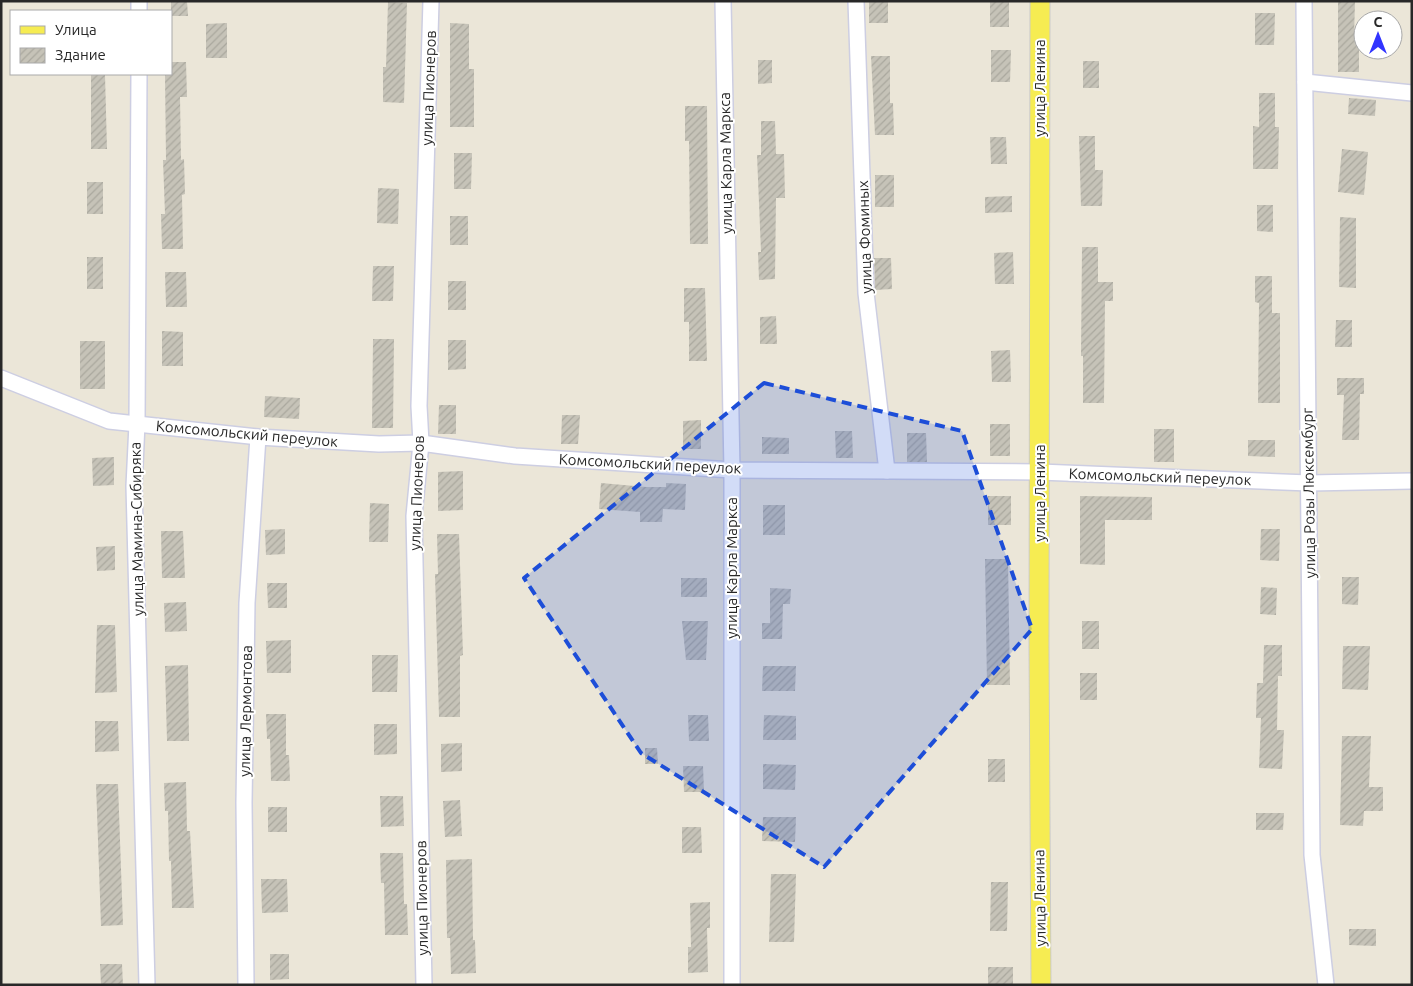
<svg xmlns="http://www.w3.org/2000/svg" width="1413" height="986" font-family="Ubuntu,sans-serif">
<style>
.building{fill:url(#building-hatch)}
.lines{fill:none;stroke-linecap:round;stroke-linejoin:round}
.minor-casing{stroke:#cdcee2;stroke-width:18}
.major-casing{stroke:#cbcbcb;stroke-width:21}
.minor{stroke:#fff;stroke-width:15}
.major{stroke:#f6ec52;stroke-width:19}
.marked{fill:#1d4ed8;fill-opacity:0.2;stroke:#1d4ed8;stroke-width:4;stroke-dasharray:10 6;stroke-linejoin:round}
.labels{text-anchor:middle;stroke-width:4;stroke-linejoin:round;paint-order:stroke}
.street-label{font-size:15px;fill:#282828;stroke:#fff}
</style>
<defs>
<pattern id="building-hatch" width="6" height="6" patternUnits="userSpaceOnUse" patternTransform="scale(1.25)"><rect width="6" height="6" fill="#c6c3b8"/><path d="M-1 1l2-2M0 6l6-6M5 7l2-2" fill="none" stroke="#aaa89e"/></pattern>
</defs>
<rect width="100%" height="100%" fill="#ebe6d8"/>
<g class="building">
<path d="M 171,1 L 187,1 L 188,16 L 171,16 Z"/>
<rect x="869" y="1" width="19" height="22"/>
<rect x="990" y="1" width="19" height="26"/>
<path d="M 1338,1 L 1355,1 L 1354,38 L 1359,39 L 1359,72 L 1338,72 Z"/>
<path d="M 388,2 L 407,3 L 404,103 L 383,102 L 383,67 L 386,67 Z"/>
<path d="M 1255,13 L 1275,13 L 1274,45 L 1255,45 Z"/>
<path d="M 227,23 L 227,58 L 206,58 L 206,24 Z"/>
<path d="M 450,23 L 469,24 L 469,69 L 474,69 L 474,127 L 450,127 Z"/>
<path d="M 991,50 L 1011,50 L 1010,82 L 991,82 Z"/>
<path d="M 871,56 L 890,56 L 890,103 L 893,103 L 894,135 L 875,135 Z"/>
<path d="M 758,60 L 772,60 L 772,83 L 758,84 Z"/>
<rect x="1083" y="61" width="16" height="27"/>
<path d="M 171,62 L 186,62 L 187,97 L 180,97 L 181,160 L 184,159 L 185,194 L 182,195 L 183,249 L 162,249 L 161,214 L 165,214 L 163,160 L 166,160 L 165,74 L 171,74 Z"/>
<path d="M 91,75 L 105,75 L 107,149 L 91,149 Z"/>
<path d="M 1259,93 L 1275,93 L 1275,127 L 1279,127 L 1278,169 L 1253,169 L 1253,126 L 1259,127 Z"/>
<path d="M 1349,98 L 1376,100 L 1375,116 L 1348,114 Z"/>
<path d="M 685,106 L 707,106 L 708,244 L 690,244 L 689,141 L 685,141 Z"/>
<path d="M 761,121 L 775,121 L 776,154 L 784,154 L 785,198 L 776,198 L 775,279 L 759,280 L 758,252 L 761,252 L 757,155 L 761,155 Z"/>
<path d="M 1079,136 L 1095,136 L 1095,170 L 1103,170 L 1102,206 L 1081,206 Z"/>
<path d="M 990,137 L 1006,137 L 1007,164 L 991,164 Z"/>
<path d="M 1342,149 L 1368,152 L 1364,195 L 1338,192 Z"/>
<path d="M 454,153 L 472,153 L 471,189 L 454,189 Z"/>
<rect x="875" y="175" width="19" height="32"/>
<rect x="87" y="182" width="16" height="32"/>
<path d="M 378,188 L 399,189 L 398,224 L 377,223 Z"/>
<path d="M 1012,196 L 1012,212 L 985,213 L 985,197 Z"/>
<path d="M 1257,205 L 1273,205 L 1273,232 L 1257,231 Z"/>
<rect x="450" y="216" width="18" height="29"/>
<path d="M 1340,217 L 1356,218 L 1356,288 L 1339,287 Z"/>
<path d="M 1082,247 L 1098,247 L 1098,282 L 1113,282 L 1113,301 L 1105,301 L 1104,403 L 1083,403 L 1083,356 L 1081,356 Z"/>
<path d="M 1013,252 L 1014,284 L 995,284 L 994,253 Z"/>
<rect x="87" y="257" width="16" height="32"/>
<path d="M 874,258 L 891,258 L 892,289 L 875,290 Z"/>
<path d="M 373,266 L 394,266 L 393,301 L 372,301 Z"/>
<path d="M 165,272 L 186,272 L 187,307 L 166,307 Z"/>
<path d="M 1255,276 L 1272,276 L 1272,313 L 1280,313 L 1280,403 L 1258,403 L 1259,303 L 1255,302 Z"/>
<rect x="448" y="281" width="18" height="29"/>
<path d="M 684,288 L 705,288 L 707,361 L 689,361 L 689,322 L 684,322 Z"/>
<path d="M 776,316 L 777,344 L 760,344 L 760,317 Z"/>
<path d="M 1336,320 L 1352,320 L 1352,347 L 1335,347 Z"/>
<path d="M 162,331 L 183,332 L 183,366 L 162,366 Z"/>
<path d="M 373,339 L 394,339 L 393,428 L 372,428 Z"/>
<path d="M 448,340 L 466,340 L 466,369 L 448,370 Z"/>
<rect x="80" y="341" width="25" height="48"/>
<path d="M 1010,350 L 1011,382 L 992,382 L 991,351 Z"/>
<path d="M 1337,378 L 1364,378 L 1364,394 L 1360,394 L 1359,440 L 1342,440 L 1344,395 L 1337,395 Z"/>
<path d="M 265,396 L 300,398 L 299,419 L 264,417 Z"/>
<path d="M 439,405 L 456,405 L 456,434 L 438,434 Z"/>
<path d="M 562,415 L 580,415 L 578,444 L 561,444 Z"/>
<path d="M 701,420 L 701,449 L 683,449 L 683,421 Z"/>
<rect x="990" y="424" width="20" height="32"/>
<rect x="1154" y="429" width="20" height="33"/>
<path d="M 835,431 L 852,431 L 853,458 L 836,458 Z"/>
<path d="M 907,433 L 926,433 L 927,462 L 907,462 Z"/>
<path d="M 762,437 L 789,438 L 789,454 L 762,454 Z"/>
<path d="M 1248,440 L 1275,440 L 1275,457 L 1248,456 Z"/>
<path d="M 114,457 L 114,485 L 93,486 L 92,458 Z"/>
<path d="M 463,471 L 463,510 L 438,511 L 438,472 Z"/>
<path d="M 601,483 L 646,487 L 666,487 L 666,483 L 686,484 L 685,510 L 663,509 L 662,522 L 640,522 L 640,512 L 599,509 Z"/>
<rect x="988" y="496" width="23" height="29"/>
<path d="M 1080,496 L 1152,497 L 1152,520 L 1105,520 L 1105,565 L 1080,564 Z"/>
<path d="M 370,503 L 389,504 L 388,542 L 369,542 Z"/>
<rect x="763" y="505" width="22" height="30"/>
<path d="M 285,529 L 285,554 L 266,555 L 265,530 Z"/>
<path d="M 1261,529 L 1280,529 L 1279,561 L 1260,560 Z"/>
<path d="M 161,531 L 183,531 L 185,578 L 162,578 Z"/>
<path d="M 437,534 L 459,534 L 463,655 L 460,656 L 460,717 L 439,717 L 435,574 L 438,574 Z"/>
<path d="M 115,546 L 115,570 L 97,571 L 96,547 Z"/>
<path d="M 985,559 L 1008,559 L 1010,685 L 987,685 Z"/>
<path d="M 1342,577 L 1359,577 L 1358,605 L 1342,604 Z"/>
<rect x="681" y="578" width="26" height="19"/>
<path d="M 267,583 L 287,583 L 287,608 L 268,608 Z"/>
<path d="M 1261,587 L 1277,588 L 1276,615 L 1260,614 Z"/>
<path d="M 770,588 L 791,589 L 790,604 L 783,604 L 782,639 L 762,639 L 762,623 L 770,623 Z"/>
<path d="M 186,602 L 187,631 L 165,632 L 164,603 Z"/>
<path d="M 682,621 L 708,621 L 706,660 L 686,660 Z"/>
<rect x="1082" y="621" width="17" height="28"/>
<path d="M 97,625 L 115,625 L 117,692 L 95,693 Z"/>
<path d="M 291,640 L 291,673 L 267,673 L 266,641 Z"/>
<path d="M 1264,645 L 1282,645 L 1282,676 L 1278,676 L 1277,730 L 1284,730 L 1282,769 L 1259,768 L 1261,718 L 1256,718 L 1257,683 L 1263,683 Z"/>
<path d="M 1343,646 L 1370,646 L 1368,690 L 1342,689 Z"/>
<path d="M 372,655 L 398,655 L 397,692 L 372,692 Z"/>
<path d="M 188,665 L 189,741 L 167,741 L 165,666 Z"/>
<path d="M 763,666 L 796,666 L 795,691 L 762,691 Z"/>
<rect x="1080" y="673" width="17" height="27"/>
<path d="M 266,714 L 286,714 L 286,755 L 289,755 L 290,781 L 271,781 L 270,739 L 267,739 Z"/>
<path d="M 688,715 L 708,715 L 709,741 L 689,741 Z"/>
<path d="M 764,715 L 796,716 L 796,740 L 763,740 Z"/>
<path d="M 95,721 L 118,721 L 119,751 L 95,752 Z"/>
<path d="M 374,724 L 397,724 L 397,754 L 374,755 Z"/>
<path d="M 1342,736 L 1371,736 L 1369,787 L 1383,787 L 1383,811 L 1364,811 L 1363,826 L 1340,825 Z"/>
<path d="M 462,743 L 462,771 L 441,772 L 441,744 Z"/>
<path d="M 645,748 L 657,748 L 658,764 L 645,764 Z"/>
<rect x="988" y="759" width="17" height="23"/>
<path d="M 763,764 L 796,765 L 795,790 L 763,789 Z"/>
<path d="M 683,766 L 703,766 L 704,792 L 684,792 Z"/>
<path d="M 186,782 L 187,831 L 190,831 L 194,908 L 172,908 L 171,861 L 169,861 L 168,811 L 165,811 L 164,783 Z"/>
<path d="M 96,784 L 118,784 L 123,925 L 101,926 Z"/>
<path d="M 380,796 L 403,796 L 404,826 L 381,827 Z"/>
<path d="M 460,800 L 462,836 L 445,837 L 443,801 Z"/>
<rect x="268" y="807" width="19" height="25"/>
<path d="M 1256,813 L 1284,813 L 1283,830 L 1256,830 Z"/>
<path d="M 763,817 L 796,817 L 795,842 L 762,841 Z"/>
<path d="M 682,827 L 701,827 L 702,853 L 682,853 Z"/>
<path d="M 380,853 L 403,853 L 404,904 L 407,904 L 408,935 L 385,935 L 384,883 L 381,883 Z"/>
<path d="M 472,859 L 473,940 L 475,940 L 476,973 L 451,974 L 450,938 L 447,938 L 446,860 Z"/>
<path d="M 771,874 L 796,874 L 794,942 L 769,942 Z"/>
<path d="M 261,879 L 287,879 L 288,912 L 262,913 Z"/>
<path d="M 991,882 L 1008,882 L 1007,931 L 990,931 Z"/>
<path d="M 710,902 L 710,928 L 707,928 L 708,972 L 688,973 L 688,947 L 691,947 L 690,903 Z"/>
<path d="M 1349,929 L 1376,929 L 1376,946 L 1349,945 Z"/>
<path d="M 270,954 L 289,954 L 289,979 L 270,980 Z"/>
<path d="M 100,964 L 122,964 L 123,985 L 101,985 Z"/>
<rect x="988" y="967" width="25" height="18"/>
</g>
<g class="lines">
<defs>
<g id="minor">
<path d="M 723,1 L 732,470 L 732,985"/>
<path d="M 856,1 L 866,293 L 887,471"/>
<path d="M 1304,1 L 1312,855 L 1326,985"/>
<path d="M 139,11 L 139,1"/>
<path d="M 139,74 L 137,424 L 134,486 L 147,985"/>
<path d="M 1305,82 L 1412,93"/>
<path d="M 1,378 L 109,421 L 258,437 L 379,444 L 421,443 L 515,456 L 732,470 L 1040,472 L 1309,483 L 1412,481"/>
<path d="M 246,985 L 244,803 L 247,603 L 258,437"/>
<path d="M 424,985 L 414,516 L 421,443 L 419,406 L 431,1"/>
</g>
<path id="major" d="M 1040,1 L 1039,646 L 1041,985"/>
</defs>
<use href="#minor" class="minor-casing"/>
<use href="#major" class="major-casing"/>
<use href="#minor" class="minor"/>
<use href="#major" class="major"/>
</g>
<path class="marked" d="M 764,383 L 962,431 L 1032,629 L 824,867 L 641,753 L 524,578 Z"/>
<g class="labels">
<g class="street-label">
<text transform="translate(429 88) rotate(-88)" y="5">улица Пионеров</text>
<text transform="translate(1040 88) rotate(-90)" y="5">улица Ленина</text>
<text transform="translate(726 163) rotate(-91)" y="5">улица Карла Маркса</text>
<text transform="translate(865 237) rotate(-92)" y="5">улица Фоминых</text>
<text transform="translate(247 434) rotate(5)" y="5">Комсомольский переулок</text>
<text transform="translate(650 464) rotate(3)" y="5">Комсомольский переулок</text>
<text transform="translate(1160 477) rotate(2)" y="5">Комсомольский переулок</text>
<text transform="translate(417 493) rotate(-88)" y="5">улица Пионеров</text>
<text transform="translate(1040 493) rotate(-90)" y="5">улица Ленина</text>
<text transform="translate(1309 493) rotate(-91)" y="5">улица Розы Люксембург</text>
<text transform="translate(137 529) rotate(-91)" y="5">улица Мамина-Сибиряка</text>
<text transform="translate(732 568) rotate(-90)" y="5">улица Карла Маркса</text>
<text transform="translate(246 711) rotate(-89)" y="5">улица Лермонтова</text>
<text transform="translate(422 898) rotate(-91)" y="5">улица Пионеров</text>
<text transform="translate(1040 898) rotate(-91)" y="5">улица Ленина</text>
</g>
</g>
<rect width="1413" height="986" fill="none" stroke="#282828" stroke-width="5"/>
<rect x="10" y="10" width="162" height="65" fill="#ffffff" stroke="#a9a9a9"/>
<rect x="20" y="26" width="25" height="8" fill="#f6ec52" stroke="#a9a9a9"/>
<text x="55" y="35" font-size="15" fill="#282828">Улица</text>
<rect x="20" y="48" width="25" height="15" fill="url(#building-hatch)" stroke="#a9a9a9"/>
<text x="55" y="60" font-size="15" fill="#282828">Здание</text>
<g transform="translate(1378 35)"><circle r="24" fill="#ffffff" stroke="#a9a9a9"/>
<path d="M0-4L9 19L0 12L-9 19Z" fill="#3134ff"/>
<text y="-8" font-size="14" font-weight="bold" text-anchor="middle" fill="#282828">С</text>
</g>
</svg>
